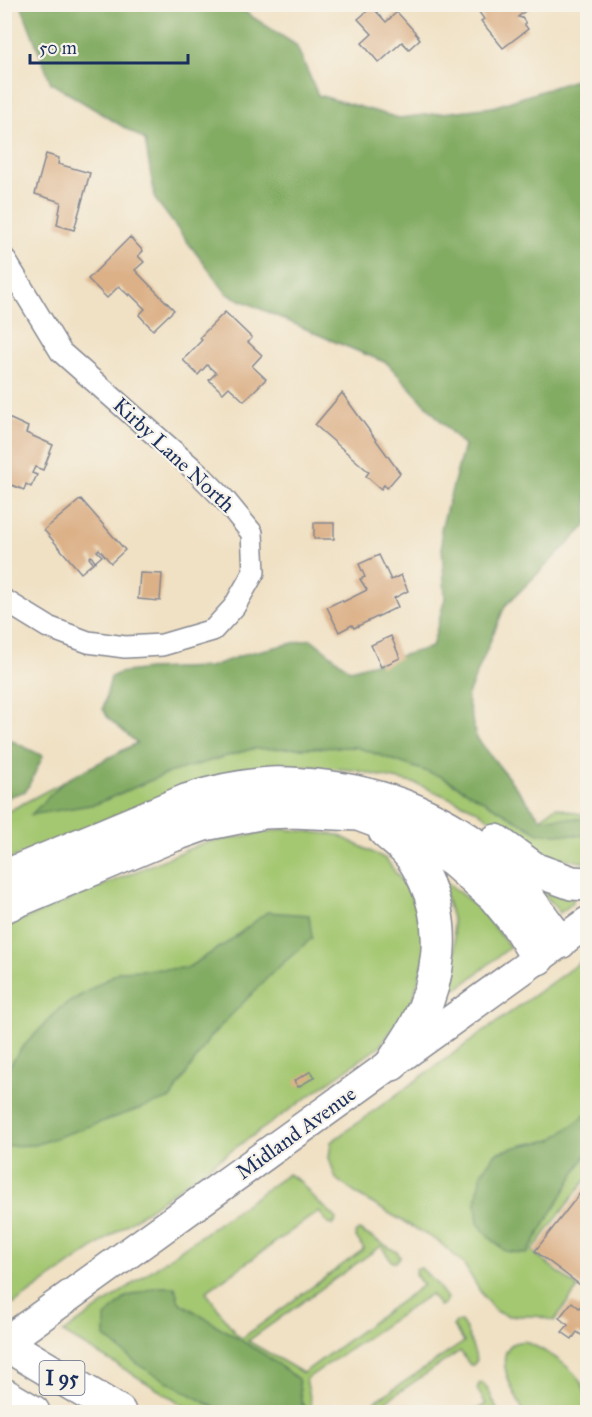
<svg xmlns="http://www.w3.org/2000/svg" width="592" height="1417" font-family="'IM FELL Great Primer',serif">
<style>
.green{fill:#a4c771;stroke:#607b68;stroke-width:1.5}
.forest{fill:#83ac63;stroke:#4f6e60;stroke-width:1.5}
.building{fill:#dcb188}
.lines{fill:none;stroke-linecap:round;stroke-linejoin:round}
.street-casing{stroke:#868891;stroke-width:24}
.secondary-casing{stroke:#868891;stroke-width:33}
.highway-casing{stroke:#868891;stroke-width:36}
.street{stroke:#fff;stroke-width:21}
.secondary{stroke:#fff;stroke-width:30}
.highway{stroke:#fff;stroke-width:33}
.labels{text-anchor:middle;stroke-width:4.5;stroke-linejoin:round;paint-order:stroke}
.shield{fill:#f7f3e8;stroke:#5d6a87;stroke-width:1.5}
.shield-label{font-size:20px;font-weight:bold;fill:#1b2f5e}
.street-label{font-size:21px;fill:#1b2f5e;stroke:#f7f3e8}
</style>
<rect width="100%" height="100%" fill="#f7f3e8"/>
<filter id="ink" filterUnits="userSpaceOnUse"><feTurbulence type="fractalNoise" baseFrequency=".0167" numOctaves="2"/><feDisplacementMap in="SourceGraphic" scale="12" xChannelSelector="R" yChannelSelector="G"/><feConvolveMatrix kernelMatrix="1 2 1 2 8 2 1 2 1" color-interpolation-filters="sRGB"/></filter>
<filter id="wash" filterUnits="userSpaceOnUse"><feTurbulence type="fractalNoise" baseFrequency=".008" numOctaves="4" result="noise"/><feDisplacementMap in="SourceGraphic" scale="24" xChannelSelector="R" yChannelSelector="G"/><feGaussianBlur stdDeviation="1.35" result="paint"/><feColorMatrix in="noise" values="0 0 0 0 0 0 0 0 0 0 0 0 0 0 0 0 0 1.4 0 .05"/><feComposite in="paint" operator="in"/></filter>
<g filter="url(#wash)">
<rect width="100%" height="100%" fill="#f0e1c4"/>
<g class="green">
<path d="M 476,737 L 540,818 L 556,807 L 587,816 L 587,863 L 562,858 L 557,862 L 519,839 L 475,809 L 417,784 L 354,770 L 287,765 L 205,779 L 5,861 L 5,813 L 137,743 Z"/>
<path d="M 284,829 L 338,835 L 386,859 L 420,907 L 427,950 L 412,1003 L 380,1046 L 14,1304 L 5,1299 L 5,927 L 203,843 Z"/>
<path d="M 441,878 L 479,908 L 510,947 L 459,988 L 450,986 L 455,950 L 453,922 Z"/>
<path d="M 538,887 L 572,896 L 573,903 L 560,913 Z"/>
<path d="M 587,957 L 587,1178 L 532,1251 L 578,1288 L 554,1321 L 537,1316 L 508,1316 L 495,1311 L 483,1296 L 463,1263 L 439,1242 L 361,1197 L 336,1179 L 329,1158 L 331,1142 Z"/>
<path d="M 288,1174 L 301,1182 L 310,1194 L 319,1203 L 329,1211 L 336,1218 L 335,1223 L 332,1225 L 328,1224 L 319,1211 L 206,1292 L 236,1334 L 242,1338 L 364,1249 L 356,1237 L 355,1233 L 359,1230 L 397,1252 L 400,1257 L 396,1262 L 392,1262 L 381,1246 L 248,1341 L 303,1373 L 423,1285 L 415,1274 L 416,1269 L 421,1268 L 435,1282 L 447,1298 L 444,1304 L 439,1306 L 431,1294 L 306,1379 L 312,1407 L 322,1412 L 194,1412 L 131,1373 L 63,1333 Z"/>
<path d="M 456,1322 L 461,1322 L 467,1331 L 477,1360 L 473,1365 L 470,1365 L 460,1351 L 374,1409 L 375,1412 L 359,1412 L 464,1342 L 453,1326 Z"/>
<path d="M 524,1341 C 545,1350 586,1372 586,1399 C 586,1403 584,1409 582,1412 L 524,1412 C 516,1397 491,1356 514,1343 C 517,1342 520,1342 524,1341 Z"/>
<path d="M 483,1383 L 488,1389 L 498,1412 L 473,1412 L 486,1404 L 477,1389 L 479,1384 Z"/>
</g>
<g class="forest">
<path d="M 21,5 L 234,5 L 296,45 L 318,95 L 399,118 L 493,107 L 587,76 L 587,525 L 505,606 L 467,697 L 476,737 L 540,818 L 587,819 L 587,836 L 539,833 L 442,777 L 356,747 L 252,749 L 168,773 L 96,804 L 31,815 L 64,781 L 137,743 L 108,718 L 103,709 L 111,677 L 119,673 L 148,669 L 209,667 L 249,653 L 311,639 L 350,670 L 432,647 L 445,598 L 441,529 L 464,446 L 387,363 L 333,341 L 227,294 L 155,199 L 145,140 L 51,83 Z"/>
<path d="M 4,737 L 43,756 L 26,791 L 5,798 Z"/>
<path d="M 267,912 L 309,915 L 312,938 L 274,971 L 210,1037 L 171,1098 L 35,1145 L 5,1146 L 5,1072 L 21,1049 L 60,1008 L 120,971 L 187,968 L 227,943 Z"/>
<path d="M 587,1114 L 587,1153 L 527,1254 L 505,1251 L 489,1237 L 478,1223 L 476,1204 L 481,1173 L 496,1153 L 523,1145 L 552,1140 Z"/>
<path d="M 156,1287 L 175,1287 L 179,1302 L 265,1355 L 298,1379 L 302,1404 L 311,1412 L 222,1412 L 140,1366 L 105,1337 L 105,1317 L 126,1297 Z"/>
</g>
<g id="blocks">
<g class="building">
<path d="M 473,4 L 529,4 L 531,6 L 518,17 L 522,18 L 525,22 L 525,25 L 528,29 L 503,48 L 481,21 L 484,19 Z"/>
<path d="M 372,7 L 386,22 L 397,12 L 415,32 L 415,33 L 420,39 L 409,49 L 402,42 L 379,63 L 362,43 L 372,34 L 358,19 Z"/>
<path d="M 46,154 L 59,158 L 58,164 L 90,173 L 74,230 L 57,225 L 61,202 L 35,194 Z"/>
<path d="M 130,237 L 143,251 L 138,256 L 144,262 L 135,270 L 174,310 L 153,330 L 139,315 L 145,309 L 130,294 L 129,296 L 119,286 L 107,298 L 88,279 Z"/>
<path d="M 225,312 L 252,338 L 248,342 L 262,355 L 252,366 L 266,379 L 244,401 L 229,387 L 223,393 L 209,380 L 216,373 L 207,365 L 198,375 L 183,360 L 202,340 L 200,337 Z"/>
<path d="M 342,393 L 400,473 L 387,488 L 384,485 L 381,489 L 366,476 L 369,472 L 315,425 Z"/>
<path d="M 4,416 L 28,427 L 26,433 L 53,445 L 43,470 L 35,467 L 32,473 L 37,475 L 31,487 L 26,484 L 24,490 L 4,482 Z"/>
<path d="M 81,499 L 125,550 L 111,563 L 99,549 L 97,551 L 102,556 L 95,562 L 91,556 L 89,558 L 93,563 L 81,573 L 44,530 Z"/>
<rect x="314" y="523" width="20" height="16"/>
<path d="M 379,555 L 391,580 L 401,575 L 408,591 L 394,598 L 398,607 L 354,628 L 352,625 L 339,632 L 327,607 L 342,600 L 343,602 L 367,590 L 360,579 L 365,577 L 359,564 Z"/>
<path d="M 140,573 L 162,574 L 160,601 L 138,599 Z"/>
<path d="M 391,636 L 400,658 L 381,667 L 371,645 Z"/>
<path d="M 311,1071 L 315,1077 L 298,1087 L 294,1081 Z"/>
<path d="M 588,1183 L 588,1291 L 535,1251 Z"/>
<path d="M 588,1298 L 588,1340 L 577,1332 L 572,1339 L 562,1332 L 568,1325 L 559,1318 L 572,1302 L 579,1308 Z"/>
</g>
</g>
</g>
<g filter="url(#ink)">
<use href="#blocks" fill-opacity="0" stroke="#868891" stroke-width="1.5"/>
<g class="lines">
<defs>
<path id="street" d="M 4,258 L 61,352 L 197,472 L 224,499 L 252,533 L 254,572 L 234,607 L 213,630 L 162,645 L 125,647 L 88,642 L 48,627 L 4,600"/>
<path id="secondary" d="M 4,1343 L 588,922"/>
<g id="highway">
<path d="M 385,831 C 391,837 399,843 405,849 C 414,858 420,869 425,880 C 447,927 440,980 416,1026 C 409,1039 400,1051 392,1064"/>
<path d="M 496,841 L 536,870 L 572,883 L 588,884"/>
<path d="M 4,877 L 186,801 C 214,792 241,786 271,784 C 285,783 301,785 316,786 C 381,793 449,817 497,864 C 521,887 540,915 560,942"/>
<path d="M 4,906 L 173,835 L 204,824 L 264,812 L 293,811 L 358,814 L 393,827 L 423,841 L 454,861 L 494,896 L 517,924 L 538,958"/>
<path d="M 4,1343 L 119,1412"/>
<path d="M 4,1395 L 33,1412"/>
</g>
</defs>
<use href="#street" class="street-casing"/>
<use href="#secondary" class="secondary-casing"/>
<use href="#highway" class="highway-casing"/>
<use href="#street" class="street"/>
<use href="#secondary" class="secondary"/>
<use href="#highway" class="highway"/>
</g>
</g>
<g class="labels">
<rect class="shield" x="39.5" y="1361" width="45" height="34" rx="4.5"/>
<g class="shield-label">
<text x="62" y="1385">I 95</text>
</g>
<g class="street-label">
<text transform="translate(174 455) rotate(43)" y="7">Kirby Lane North</text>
<text transform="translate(296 1133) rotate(-36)" y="7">Midland Avenue</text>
</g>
</g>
<rect width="592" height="1417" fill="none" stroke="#f7f3e8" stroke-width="24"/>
<path d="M30 54v9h158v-9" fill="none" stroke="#1b2f5e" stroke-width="3"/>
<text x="39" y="54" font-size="18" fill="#1b2f5e" stroke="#f7f3e8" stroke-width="4.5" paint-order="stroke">50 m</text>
</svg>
